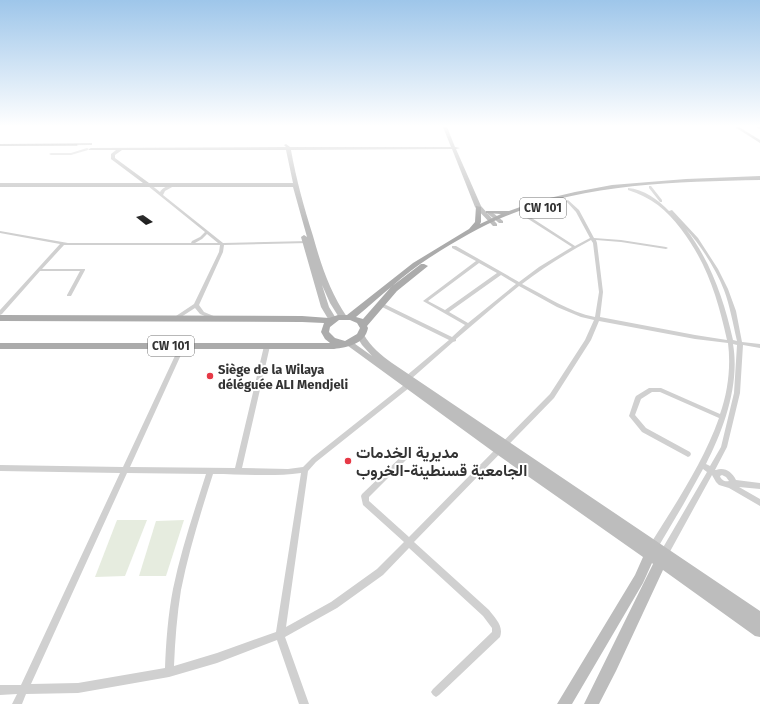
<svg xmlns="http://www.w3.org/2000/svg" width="760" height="704" font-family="'Fira Sans',Vazirmatn,sans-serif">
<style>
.green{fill:#e6ecdf}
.building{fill:#1a1a1a}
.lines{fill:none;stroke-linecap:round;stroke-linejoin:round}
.street{fill:#d0d0d0;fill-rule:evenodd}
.secondary{fill:#bdbdbd;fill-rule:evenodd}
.primary{fill:#ababab;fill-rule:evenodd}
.tram{stroke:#888;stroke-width:1}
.poi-dot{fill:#e63946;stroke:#fff;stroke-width:1.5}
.labels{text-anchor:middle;stroke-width:4;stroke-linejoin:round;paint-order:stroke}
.shield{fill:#fff;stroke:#707070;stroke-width:1}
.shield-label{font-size:12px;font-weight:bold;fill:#333}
.poi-label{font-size:13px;font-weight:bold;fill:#333;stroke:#fff;text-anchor:start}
.near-poi-label{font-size:16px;font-weight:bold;fill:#333;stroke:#fff;text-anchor:start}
</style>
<rect width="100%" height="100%" fill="#fff"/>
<g class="green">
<path d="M 117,520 L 147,520 L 125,576 L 95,577 Z"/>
<path d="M 184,520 L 166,576 L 139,576 L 156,521 Z"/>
</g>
<path class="building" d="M 143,215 L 153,222 L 146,225 L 136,217 Z"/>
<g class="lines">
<g class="street">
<path d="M 757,127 L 760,127 L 760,129 L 757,128 Z"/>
<path d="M 87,148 L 89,149 L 88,150 L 71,155 L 51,155 L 49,154 L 51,153 L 71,153 Z"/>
<path d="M 148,184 L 150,184 L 160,192 C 162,188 170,184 174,184 L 174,186 L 165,191 L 163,195 L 223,243 L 309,241 L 311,242 L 309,243 L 224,245 L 223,252 L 199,305 L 204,312 L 216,317 L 217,318 L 214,320 L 200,314 L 195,308 L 178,319 L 174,319 L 173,318 L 194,304 L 219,252 L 220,245 L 64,245 L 42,269 L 85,269 L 85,270 L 71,296 L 67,296 L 67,295 L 80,271 L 40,271 L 2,314 L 0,315 L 0,310 L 60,244 L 0,233 L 0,231 L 68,243 L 191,243 L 192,241 L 200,237 L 205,232 L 148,186 ZM 207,234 L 218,243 L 195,243 L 202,239 Z"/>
<path d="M 649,186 L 651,186 L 662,200 L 662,202 L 660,202 L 649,188 Z"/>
<path d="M 628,188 C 643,189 659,200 669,211 L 672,210 L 698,238 L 718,269 L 728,289 L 736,311 L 742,342 L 760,344 L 760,348 L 743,345 L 740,393 L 727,447 L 715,470 L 716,470 C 725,467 732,472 736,480 L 760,483 L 760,489 L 739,487 L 760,499 L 760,506 L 729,488 L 719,485 L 716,482 L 712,475 L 667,557 L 664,558 L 661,557 L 660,554 L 661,551 L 707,472 L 703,469 L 683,505 L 657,549 L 654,550 L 651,549 L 650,546 L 651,543 C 676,503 703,463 719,418 L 660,392 L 652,392 L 641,399 L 635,415 L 646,428 L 690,452 L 691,454 L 690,456 L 688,457 L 642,432 L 629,416 L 635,398 L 636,396 L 649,388 L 661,388 L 720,414 C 728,392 731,366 728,343 L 695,339 L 599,321 L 591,340 L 554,398 L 414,542 L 489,610 C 495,618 504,626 500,637 L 439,695 L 436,697 L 433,695 L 431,692 L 433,689 L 492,632 L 492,628 L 483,616 L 409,548 L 383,575 L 337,608 L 285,637 L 309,704 L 299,704 L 277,640 L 217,663 L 169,677 L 78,693 L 26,694 L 22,704 L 12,704 L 17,694 L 0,695 L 0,685 L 21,685 L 120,473 L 0,471 L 0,465 L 123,467 L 180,345 L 184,345 L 185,346 L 130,467 L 235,468 L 264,346 L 267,344 L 270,346 L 242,468 L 288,469 L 303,467 L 312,458 L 404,385 L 406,376 L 449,340 L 378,305 L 378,303 L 382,303 L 452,337 L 465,325 L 423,301 L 476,261 L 452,248 L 452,246 L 456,246 L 519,282 L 539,267 L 572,247 L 522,215 L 522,213 L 524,213 L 575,246 L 590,238 L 576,212 L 566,201 L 568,200 L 579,210 L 594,238 L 621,240 L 666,247 L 668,248 L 666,249 L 621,242 L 596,240 L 597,243 L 603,292 L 600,317 L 695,335 L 727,340 C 718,299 707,263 681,229 C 667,210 651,197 628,190 ZM 686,229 C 701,246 716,269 724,290 C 730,306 733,324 737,341 L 733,340 C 724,300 711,262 686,229 ZM 591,240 L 593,243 L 599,292 L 595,317 C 569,312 546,296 522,284 C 544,267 567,253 591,240 ZM 479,263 L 497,273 L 445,310 L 428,301 ZM 501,275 L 516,284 L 468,323 L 449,312 ZM 519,286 L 557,307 L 581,317 L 594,320 L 585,340 L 550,394 L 409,537 L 369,501 L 369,497 L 410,456 L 411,454 L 410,452 L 408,451 L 406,452 L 362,494 L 361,496 L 363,505 L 404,542 L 377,569 L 331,602 L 286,627 L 308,471 L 316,462 L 409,388 L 411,379 L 453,342 L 456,341 L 456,339 L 497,304 ZM 733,344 L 737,345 L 734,393 L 721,447 L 710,466 L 706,464 C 724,429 740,384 733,344 ZM 127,473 L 206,474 C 194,512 181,550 173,589 C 168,615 166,642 165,668 L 78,683 L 31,684 ZM 301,473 L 276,632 L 217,653 L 174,666 C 175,640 177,615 181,590 C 189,550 201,512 213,474 C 242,474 272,477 301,473 ZM 722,475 L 726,477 L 729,481 C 725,482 721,480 720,476 Z"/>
</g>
<g class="secondary">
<path d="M 443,127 L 447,127 L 455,147 L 460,148 L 456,149 L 481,206 L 497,224 L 497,226 L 493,226 L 475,207 L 452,149 L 291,150 C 296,179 304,207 313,236 C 321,265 330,292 347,317 L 346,319 L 340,319 L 330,303 L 322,285 L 329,307 L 337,320 L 333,322 L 330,322 L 321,307 L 301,237 L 304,235 L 307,237 L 293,187 L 0,187 L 0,183 L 143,183 L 111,159 L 111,154 L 116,150 L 89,150 L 89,149 L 91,148 L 286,147 L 284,145 L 286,144 L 290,147 L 451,147 ZM 122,150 L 286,150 L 293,183 L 149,183 L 115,158 L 115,155 Z"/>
<path d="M 735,127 L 739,127 L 760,140 L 760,143 Z"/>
<path d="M 92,143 L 92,145 L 90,145 L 0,146 L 0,144 Z"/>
<path d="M 488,212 L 492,212 L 503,221 L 503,223 L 499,223 L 488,214 Z"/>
<path d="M 361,334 L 364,335 C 371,347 381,355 392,363 L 760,611 L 760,637 L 755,636 L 663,570 L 616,671 L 599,704 L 584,704 L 653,564 L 652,563 L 643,583 L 572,704 L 557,704 L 635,575 L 643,557 L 495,453 L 344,343 L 348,340 L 351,341 L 372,356 L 362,345 L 357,337 Z"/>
</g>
<path class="primary" d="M 760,176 L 760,180 C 675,182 586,183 506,216 C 479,227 454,242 429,258 C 403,275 380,297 356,317 L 363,319 L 391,287 L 421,264 L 424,264 L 428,266 L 397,291 L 367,326 L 368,328 C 365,344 348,347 334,349 L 0,349 L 0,343 L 330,343 L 325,339 L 321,332 L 324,323 L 302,322 L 0,321 L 0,315 L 302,316 L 329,318 L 338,315 L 347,315 L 413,263 L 469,229 L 475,222 L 476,206 L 481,207 L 481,222 L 480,224 L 501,214 L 486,213 L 486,211 L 509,211 L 537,201 L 575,192 L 612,185 L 686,179 ZM 339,320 L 350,320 L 357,323 L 360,328 L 357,334 L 345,341 L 335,338 L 329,332 L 330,327 Z"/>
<path class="tram" d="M 0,145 L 77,145"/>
</g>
<linearGradient id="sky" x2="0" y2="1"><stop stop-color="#9ec6ea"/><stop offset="0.56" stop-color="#fff"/><stop offset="1" stop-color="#fff" stop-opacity="0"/></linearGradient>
<rect width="760" height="225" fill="url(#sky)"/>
<g class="poi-dot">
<circle cx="210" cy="376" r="4"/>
<circle cx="348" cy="461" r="4"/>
</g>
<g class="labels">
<g class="shield">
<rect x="520" y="198" width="46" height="20" rx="3"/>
<rect x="148" y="336" width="46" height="20" rx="3"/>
</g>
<g class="shield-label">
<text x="543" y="212">CW 101</text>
<text x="171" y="350">CW 101</text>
</g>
<g class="poi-label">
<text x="218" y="374">Siège de la Wilaya<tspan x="218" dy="15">déléguée ALI Mendjeli</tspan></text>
</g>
<g class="near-poi-label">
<text x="356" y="458">مديرية الخدمات<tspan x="356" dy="18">الجامعية قسنطينة-الخروب</tspan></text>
</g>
</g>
</svg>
